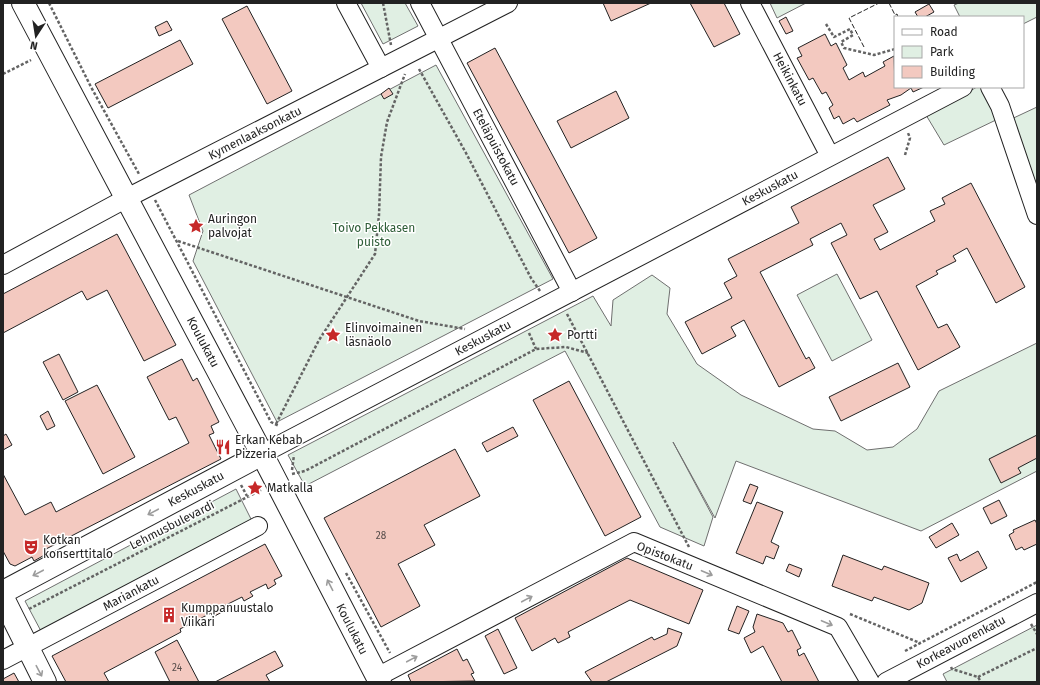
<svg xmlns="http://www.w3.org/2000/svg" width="1040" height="685" font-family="'Fira Sans',sans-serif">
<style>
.green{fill:#e0efe3;stroke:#6f6f6f}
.building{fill:#f3c9c0;stroke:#222}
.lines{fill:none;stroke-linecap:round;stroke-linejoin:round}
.minor-casing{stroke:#222;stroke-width:20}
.major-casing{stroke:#222;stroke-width:24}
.path{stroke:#646464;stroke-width:2.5;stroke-dasharray:3 2;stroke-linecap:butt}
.minor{stroke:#fff;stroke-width:18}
.major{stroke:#fff;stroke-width:22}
.fence{stroke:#222;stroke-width:1;stroke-dasharray:5 2;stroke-linecap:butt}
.oneway{stroke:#9c9c9c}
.labels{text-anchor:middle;stroke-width:3;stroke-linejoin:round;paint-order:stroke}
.number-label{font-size:10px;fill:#564c4a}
.street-label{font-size:12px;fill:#222;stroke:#fff}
.poi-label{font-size:12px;fill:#222;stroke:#fff;text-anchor:start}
.park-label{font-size:12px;fill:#2f5e38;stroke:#fff}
</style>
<rect width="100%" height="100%" fill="#fff"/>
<g class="green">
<path d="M 361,3 L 405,3 L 418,26 L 383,44 Z"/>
<path d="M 770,3 L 806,3 L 777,18 Z"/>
<path d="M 959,3 L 1037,3 L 1037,17 L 1023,24 L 1023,17 L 960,17 L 954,5 Z"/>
<path d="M 436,65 L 553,279 L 277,422 L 193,261 L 203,231 L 189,195 Z"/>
<path d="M 977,87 L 981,87 L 998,119 L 944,145 L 926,115 Z"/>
<path d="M 1037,107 L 1037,215 L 1005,122 Z"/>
<path d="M 837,274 L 872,340 L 832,361 L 797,295 Z"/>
<path d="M 652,275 L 670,288 L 667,314 L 697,364 L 741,395 L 813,429 L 835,431 L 867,450 L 893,447 L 917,429 L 939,391 L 1037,343 L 1037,471 L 921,531 L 736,461 L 715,518 L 673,442 L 713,517 L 704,546 L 660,527 L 565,351 L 305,486 L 288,455 L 593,296 L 611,326 L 613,300 Z"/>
<path d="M 236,489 L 252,521 L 42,633 L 25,601 Z"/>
<path d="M 1037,625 L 1037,682 L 947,682 L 943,674 Z"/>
</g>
<g class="building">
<path d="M 603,3 L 651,3 L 611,21 Z"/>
<path d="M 690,3 L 724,3 L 740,34 L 714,47 Z"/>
<path d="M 929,4 L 934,12 L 925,17 L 918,17 L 915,12 Z"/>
<path d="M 247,6 L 292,91 L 267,104 L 222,19 Z"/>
<path d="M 786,17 L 793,31 L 786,34 L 779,21 Z"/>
<path d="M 167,21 L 172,30 L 159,36 L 155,27 Z"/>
<path d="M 825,34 L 831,46 L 836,43 L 847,65 L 843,68 L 849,80 L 863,72 L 865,77 L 885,66 L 883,62 L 894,56 L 895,87 L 924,87 L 913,92 L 911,88 L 901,95 L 887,100 L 890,105 L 857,122 L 854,118 L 843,124 L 839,116 L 834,119 L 829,108 L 833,105 L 826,92 L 822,94 L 813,78 L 809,80 L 797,58 L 802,56 L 798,48 Z"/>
<path d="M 180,40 L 193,64 L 108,108 L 95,84 Z"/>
<path d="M 495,48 L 597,238 L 569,253 L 467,63 Z"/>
<path d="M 389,88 L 393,94 L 384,99 L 381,94 Z"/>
<path d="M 616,91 L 629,118 L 571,148 L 557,121 Z"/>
<path d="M 888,157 L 905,189 L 873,205 L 888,232 L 874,239 L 880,250 L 935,221 L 930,211 L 945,204 L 942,198 L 971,183 L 1025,287 L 996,303 L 967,248 L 953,256 L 956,261 L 936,271 L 938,274 L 916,286 L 938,328 L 947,324 L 960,347 L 918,370 L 877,291 L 860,299 L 831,243 L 847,235 L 841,223 L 810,239 L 813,245 L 760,272 L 806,359 L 809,357 L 815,368 L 779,387 L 744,320 L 731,327 L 736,336 L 702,354 L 685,322 L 732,298 L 724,283 L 737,276 L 728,259 L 799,223 L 791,207 Z"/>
<path d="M 117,234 L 176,345 L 144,361 L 107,290 L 87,300 L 82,291 L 3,333 L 3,294 Z"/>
<path d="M 59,354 L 78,392 L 63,400 L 43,362 Z"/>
<path d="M 182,359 L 193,381 L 197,378 L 219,422 L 211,426 L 214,433 L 209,435 L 221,459 L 46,549 L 48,553 L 34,561 L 32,557 L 15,566 L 10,564 L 3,551 L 3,474 L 25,515 L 51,502 L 56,512 L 189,443 L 176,417 L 169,420 L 147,377 Z"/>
<path d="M 898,363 L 910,387 L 841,421 L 829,397 Z"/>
<path d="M 569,381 L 641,517 L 605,536 L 533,400 Z"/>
<path d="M 97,385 L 135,457 L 103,474 L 65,401 Z"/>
<path d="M 48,411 L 55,426 L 47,430 L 40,416 Z"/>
<path d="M 513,427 L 518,436 L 487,452 L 482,443 Z"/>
<path d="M 6,434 L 12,445 L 3,450 L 3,436 Z"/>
<path d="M 1037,435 L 1037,458 L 1018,468 L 1021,473 L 1001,483 L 989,459 Z"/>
<path d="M 455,449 L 480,496 L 424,525 L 435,545 L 398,564 L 420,606 L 381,627 L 324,518 Z"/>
<path d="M 750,484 L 758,487 L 751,504 L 743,501 Z"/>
<path d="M 999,500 L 1007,516 L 991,524 L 983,508 Z"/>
<path d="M 757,502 L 783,512 L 771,542 L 779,546 L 774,559 L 766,556 L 763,564 L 736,553 Z"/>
<path d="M 1035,520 L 1037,524 L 1037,544 L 1024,550 L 1022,547 L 1016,550 L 1009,535 L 1014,532 L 1013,530 Z"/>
<path d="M 952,523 L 959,535 L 936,548 L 929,537 Z"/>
<path d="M 265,544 L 282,576 L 274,580 L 276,584 L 268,589 L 266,584 L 250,592 L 253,596 L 244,601 L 242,597 L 220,608 L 222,612 L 213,617 L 211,613 L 180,629 L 181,632 L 104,673 L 109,682 L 66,682 L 52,656 Z"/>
<path d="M 978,551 L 987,568 L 961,582 L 948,558 L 957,554 L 960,561 Z"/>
<path d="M 843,555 L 882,570 L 884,566 L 929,583 L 922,603 L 909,610 L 874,597 L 872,601 L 832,586 Z"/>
<path d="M 627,558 L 703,590 L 689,624 L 630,600 L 568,632 L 570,637 L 558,643 L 555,638 L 532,651 L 515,618 Z"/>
<path d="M 789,564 L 802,569 L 799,577 L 786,571 Z"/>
<path d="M 737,606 L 749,611 L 739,634 L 728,630 Z"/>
<path d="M 757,614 L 783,623 L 788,632 L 792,630 L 801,648 L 797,650 L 799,656 L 804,653 L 819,682 L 782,682 L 763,646 L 751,653 L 744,638 L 755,632 L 753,627 Z"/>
<path d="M 668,628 L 682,633 L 677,646 L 606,682 L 592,682 L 585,672 L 652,637 L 654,640 L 667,634 Z"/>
<path d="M 498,629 L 517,668 L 504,674 L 485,636 Z"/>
<path d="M 177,640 L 199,682 L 170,682 L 155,652 Z"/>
<path d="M 457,649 L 463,661 L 467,659 L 474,673 L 471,674 L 475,681 L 411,682 L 408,675 Z"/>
<path d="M 275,651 L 283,666 L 266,675 L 270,682 L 215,682 Z"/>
<path d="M 14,673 L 19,682 L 3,682 L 3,679 Z"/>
</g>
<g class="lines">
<defs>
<g id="minor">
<path d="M 346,3 L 381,68"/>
<path d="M 420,3 L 572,292"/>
<path d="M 750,3 L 830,156"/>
<path d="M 990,87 L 1000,106 L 1037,215"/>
<path d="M 3,265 L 127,198 L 508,3"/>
<path d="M 262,454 L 963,87"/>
<path d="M 3,660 L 258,526"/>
<path d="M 377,677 L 634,542 L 838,627 L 870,682"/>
<path d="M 886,682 L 1037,603"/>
</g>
<g id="major">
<path d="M 23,3 L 262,454 L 380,682"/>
<path d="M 3,592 L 262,454"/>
<path d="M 3,598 L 45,682"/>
</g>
</defs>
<use href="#minor" class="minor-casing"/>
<use href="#major" class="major-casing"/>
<g class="path">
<path d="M 49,3 L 91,87 L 139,174"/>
<path d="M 383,3 L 391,45"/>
<path d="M 826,24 L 834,37 L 850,29 L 853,35 L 841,42 L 844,48 L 874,55 L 895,49"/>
<path d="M 419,69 L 466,153 L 531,278 L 540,291"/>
<path d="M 3,74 L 31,60"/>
<path d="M 905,155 L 910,138 L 908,133"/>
<path d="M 155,200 L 271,422 L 279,426"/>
<path d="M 178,241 L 419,321 L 465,329"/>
<path d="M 567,314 L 689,547"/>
<path d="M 529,333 L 536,349"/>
<path d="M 276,424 L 319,340 L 375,254 L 379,215 L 381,157 L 387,122 L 405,74"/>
<path d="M 292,470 L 294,455"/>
<path d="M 292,474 L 305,471 L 536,349 L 566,347 L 588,353"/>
<path d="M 241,485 L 247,496"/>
<path d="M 346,573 L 390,653"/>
<path d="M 29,609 L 261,490"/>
<path d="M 850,614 L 920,643"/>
<path d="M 1031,624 L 1037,634"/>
<path d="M 905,651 L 1037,582"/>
<path d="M 951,667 L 952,669 L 978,677 L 981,682"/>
<path d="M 978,677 L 1037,648"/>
</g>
<use href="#minor" class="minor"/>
<use href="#major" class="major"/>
<g class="fence">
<path d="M 889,3 L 895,15 L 897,14 L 898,17"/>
<path d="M 864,47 L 849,18 L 879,3"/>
</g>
</g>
<defs><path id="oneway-shaft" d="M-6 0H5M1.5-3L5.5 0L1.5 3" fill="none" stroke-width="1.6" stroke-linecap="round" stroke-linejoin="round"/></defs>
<g class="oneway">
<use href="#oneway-shaft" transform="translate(153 512) rotate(152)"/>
<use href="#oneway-shaft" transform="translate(38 573) rotate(152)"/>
<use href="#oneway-shaft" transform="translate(707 573) rotate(23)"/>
<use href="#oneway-shaft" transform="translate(330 585) rotate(-117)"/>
<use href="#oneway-shaft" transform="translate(527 599) rotate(-28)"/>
<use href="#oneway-shaft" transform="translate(827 623) rotate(23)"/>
<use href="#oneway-shaft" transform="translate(412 659) rotate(-28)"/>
<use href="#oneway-shaft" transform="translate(39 671) rotate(62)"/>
</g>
<defs>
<symbol id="sight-bare" viewBox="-9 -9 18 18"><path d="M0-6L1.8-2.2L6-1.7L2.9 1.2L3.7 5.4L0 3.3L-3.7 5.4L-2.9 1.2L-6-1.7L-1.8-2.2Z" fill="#c62828" stroke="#fff" stroke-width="2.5" paint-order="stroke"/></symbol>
<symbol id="restaurant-bare" viewBox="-9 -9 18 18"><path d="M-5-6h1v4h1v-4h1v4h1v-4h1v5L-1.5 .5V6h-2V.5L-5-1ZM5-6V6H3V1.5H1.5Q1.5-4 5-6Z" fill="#c62828" stroke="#fff" stroke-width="2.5" paint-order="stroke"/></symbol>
<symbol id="theatre-bare" viewBox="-9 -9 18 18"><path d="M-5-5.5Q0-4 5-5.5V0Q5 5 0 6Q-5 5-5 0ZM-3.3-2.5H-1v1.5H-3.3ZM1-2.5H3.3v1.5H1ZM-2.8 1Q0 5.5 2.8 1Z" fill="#c62828" stroke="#fff" stroke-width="2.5" paint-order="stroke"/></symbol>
<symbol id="building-bare" viewBox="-9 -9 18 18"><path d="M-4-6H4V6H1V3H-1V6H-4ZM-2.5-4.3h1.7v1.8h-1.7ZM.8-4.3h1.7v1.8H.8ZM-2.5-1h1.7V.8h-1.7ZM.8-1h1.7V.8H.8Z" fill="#c62828" stroke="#fff" stroke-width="2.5" paint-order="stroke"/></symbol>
</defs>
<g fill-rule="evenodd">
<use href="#sight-bare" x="185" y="215" width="22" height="22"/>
<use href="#sight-bare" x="322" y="324" width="22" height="22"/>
<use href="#sight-bare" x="544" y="324" width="22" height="22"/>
<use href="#restaurant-bare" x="212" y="436" width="22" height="22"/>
<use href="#sight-bare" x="244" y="477" width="22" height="22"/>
<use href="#theatre-bare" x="20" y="536" width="22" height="22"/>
<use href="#building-bare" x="158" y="604" width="22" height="22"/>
</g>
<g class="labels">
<g class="number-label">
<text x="381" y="539">28</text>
<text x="177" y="671">24</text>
</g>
<g class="street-label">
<text transform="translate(790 79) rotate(62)" y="4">Heikinkatu</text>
<text transform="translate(255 133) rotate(-27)" y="4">Kymenlaaksonkatu</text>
<text transform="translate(496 147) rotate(62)" y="4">Eteläpuistokatu</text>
<text transform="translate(770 188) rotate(-28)" y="4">Keskuskatu</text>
<text transform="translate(483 338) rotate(-28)" y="4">Keskuskatu</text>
<text transform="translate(203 342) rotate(62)" y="4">Koulukatu</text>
<text transform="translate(196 489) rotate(-28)" y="4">Keskuskatu</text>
<text transform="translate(172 525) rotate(-27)" y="4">Lehmusbulevardi</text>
<text transform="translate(665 556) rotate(21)" y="4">Opistokatu</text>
<text transform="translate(131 593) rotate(-28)" y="4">Mariankatu</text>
<text transform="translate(352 629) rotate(63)" y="4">Koulukatu</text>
<text transform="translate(961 642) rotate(-28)" y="4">Korkeavuorenkatu</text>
</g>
<g class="poi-label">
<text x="208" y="223">Auringon<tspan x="208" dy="14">palvojat</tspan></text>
<text x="345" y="332">Elinvoimainen<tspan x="345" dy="14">läsnäolo</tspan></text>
<text x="567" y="339">Portti</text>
<text x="235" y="444">Erkan Kebab<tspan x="235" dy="14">Pizzeria</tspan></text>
<text x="267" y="492">Matkalla</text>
<text x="43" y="544">Kotkan<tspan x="43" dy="14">konserttitalo</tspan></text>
<text x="181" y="612">Kumppanuustalo<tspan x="181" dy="14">Viikari</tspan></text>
</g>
<g class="park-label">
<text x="374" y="232">Toivo Pekkasen<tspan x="374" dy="14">puisto</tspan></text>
</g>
</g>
<rect width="1040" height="685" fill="none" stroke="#222222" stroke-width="8"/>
<rect x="894" y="16" width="130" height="72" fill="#ffffff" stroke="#a7a7a7"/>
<rect x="902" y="29" width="20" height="6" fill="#ffffff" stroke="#a7a7a7"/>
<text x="930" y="36" font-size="12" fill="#222222">Road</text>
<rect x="902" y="46" width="20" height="12" fill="#e0efe3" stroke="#a7a7a7"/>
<text x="930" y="56" font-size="12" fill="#222222">Park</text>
<rect x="902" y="66" width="20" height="12" fill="#f3c9c0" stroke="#a7a7a7"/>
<text x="930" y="76" font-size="12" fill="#222222">Building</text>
<g transform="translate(36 36) rotate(192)" stroke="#ffffff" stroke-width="3" paint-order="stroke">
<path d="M0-3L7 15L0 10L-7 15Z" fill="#222222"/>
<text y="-6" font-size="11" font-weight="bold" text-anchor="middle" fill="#222222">N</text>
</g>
</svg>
